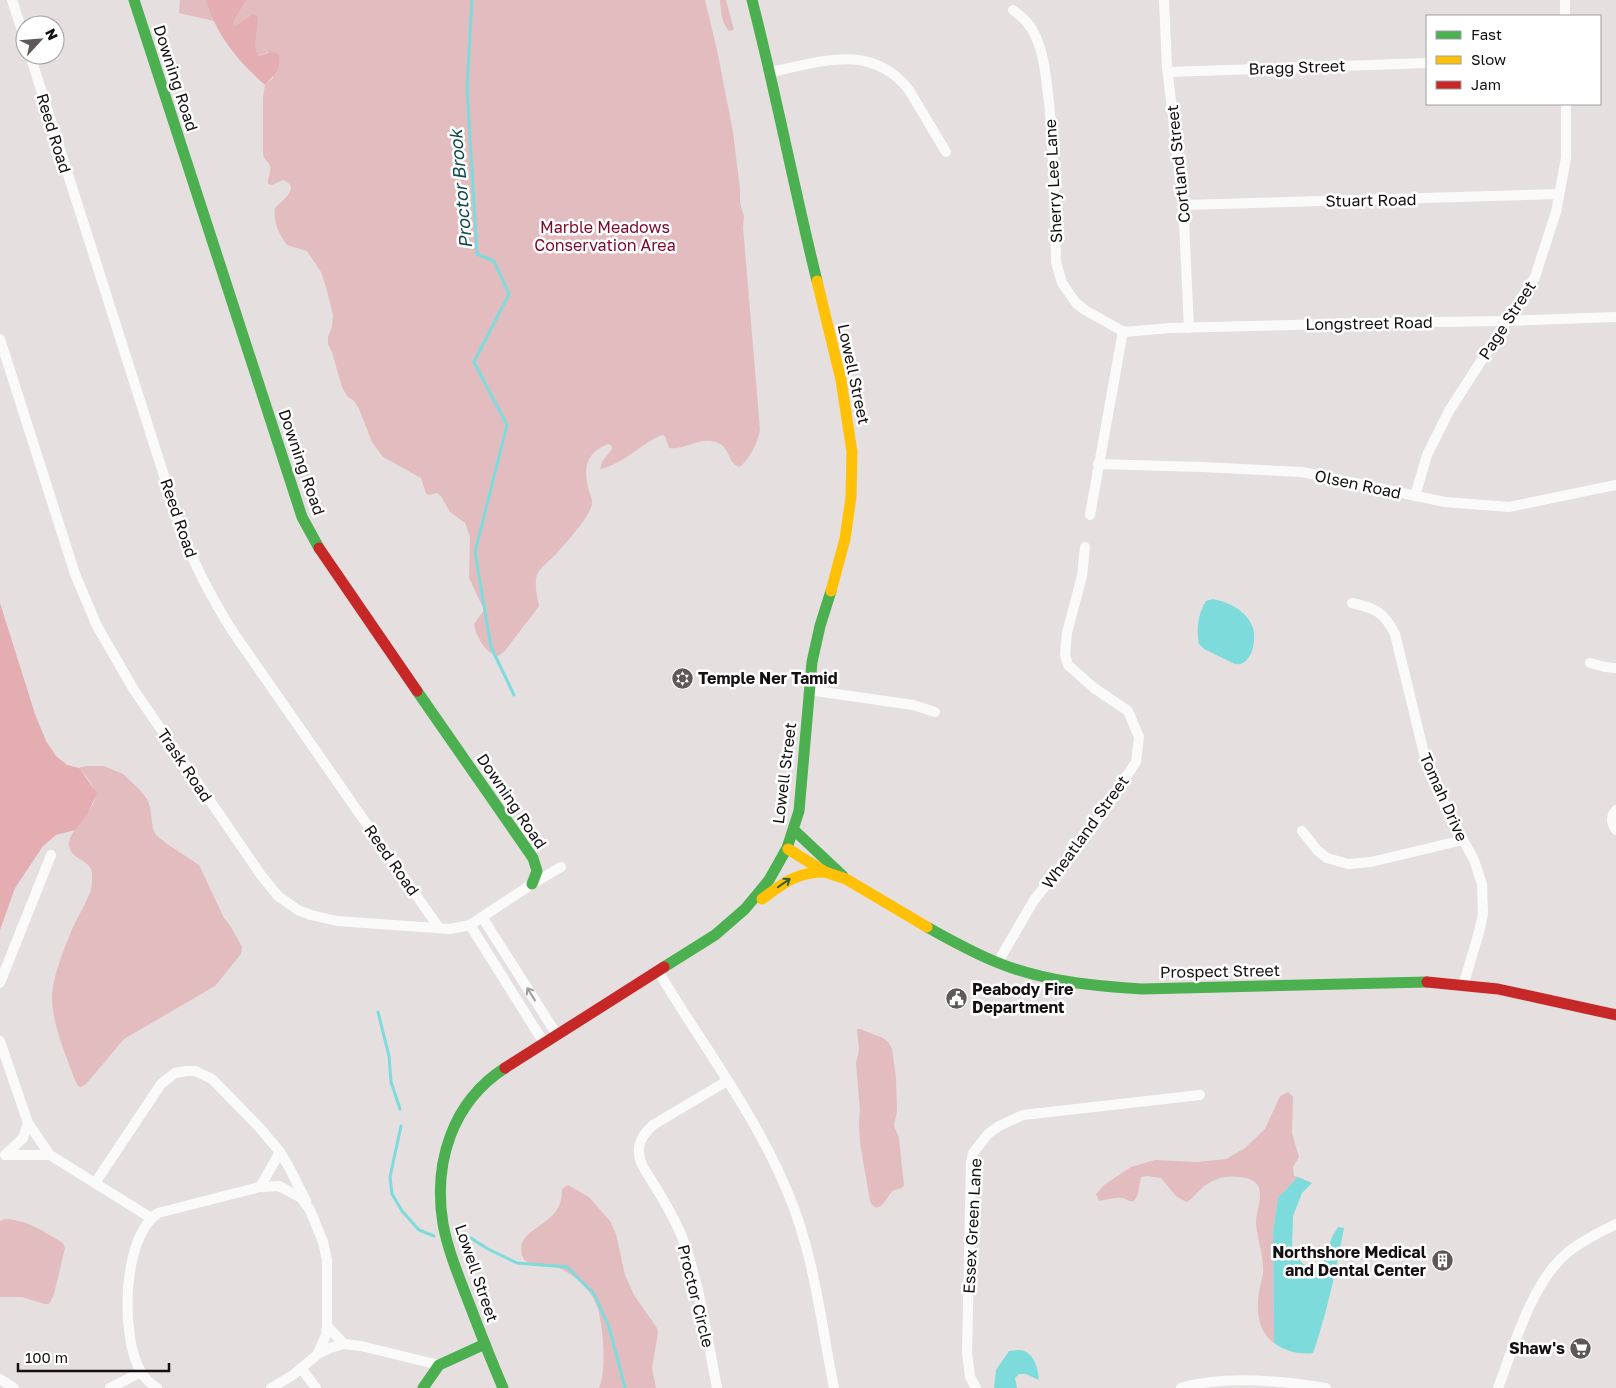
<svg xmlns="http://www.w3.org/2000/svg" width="1616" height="1388" font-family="'Golos Text',sans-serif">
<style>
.green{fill:#e2bcbf}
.forest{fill:#e4adb2}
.water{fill:#7ddbdc}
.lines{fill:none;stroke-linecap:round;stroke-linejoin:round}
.stream{stroke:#7ddbdc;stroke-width:3}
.street{stroke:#fbfafa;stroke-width:10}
.fast{stroke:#4caf50;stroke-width:11}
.slow{stroke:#ffc107;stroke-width:11}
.jam{stroke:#c62828;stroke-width:11}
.oneway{stroke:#306030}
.oneway2{stroke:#9f9c9d}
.labels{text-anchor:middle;stroke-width:5;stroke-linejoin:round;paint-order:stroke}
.street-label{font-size:16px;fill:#151011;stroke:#fff}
.park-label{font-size:16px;fill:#7d072a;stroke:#fff}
.poi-label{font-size:16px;font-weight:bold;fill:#151011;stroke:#fff;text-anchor:start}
.water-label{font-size:18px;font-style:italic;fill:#0f4b4d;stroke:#fff}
</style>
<rect width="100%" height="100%" fill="#e6dfdf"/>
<g class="green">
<path d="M 180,0 L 705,0 L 717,50 L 733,132 L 740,189 L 740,203 L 744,216 L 743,227 L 760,430 C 757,444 751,457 740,467 C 728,464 730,449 720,444 C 702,434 685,451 669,448 L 665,436 L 662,435 C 640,444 624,464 600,469 L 602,462 L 612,449 L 612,446 L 608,444 C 585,453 583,469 589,491 C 590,494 592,498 592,502 C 593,514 564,545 555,555 C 550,561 540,567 537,575 C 534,585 537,596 539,606 L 504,652 L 498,656 C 485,653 476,636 474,624 L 484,610 L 469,578 L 470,537 L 465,523 L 450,512 L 441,496 L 437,493 L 429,495 L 426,494 L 421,478 L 383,457 L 372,442 L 359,409 L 354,401 L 347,396 L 342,387 L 332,352 L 328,344 L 328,337 L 332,327 L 333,315 L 326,287 L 321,272 L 307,251 L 287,245 C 279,234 273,222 275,208 C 282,201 302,187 283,180 L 272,185 L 268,184 C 267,178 272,172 270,166 C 268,161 264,160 263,154 L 263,97 L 265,85 L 273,78 L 268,52 L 259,56 C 253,48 256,40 257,31 L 179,13 Z"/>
<path d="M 720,0 L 726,0 L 734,30 L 729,31 C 721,21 721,12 720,0 Z"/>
<path d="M 87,766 L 104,766 L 123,774 L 139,789 L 147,799 L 150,807 L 153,829 L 156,835 L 167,844 L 199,865 L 224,918 L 231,927 L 242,947 L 241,954 L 215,986 L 124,1039 L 86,1084 L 81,1087 L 78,1086 L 74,1078 C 65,1052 48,1015 53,987 C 56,969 64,949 71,932 C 76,919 84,908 89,895 C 92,890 92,882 92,876 C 94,858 67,861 69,842 C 70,836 75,830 78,825 C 100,797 102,795 79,768 Z"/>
<path d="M 857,1029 L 860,1029 L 883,1038 L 888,1042 L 892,1049 L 896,1078 L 897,1111 L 894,1126 L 899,1138 L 904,1186 L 901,1188 L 892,1191 C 887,1197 878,1218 870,1201 L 860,1143 L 859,1122 L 860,1110 L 856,1063 L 859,1050 Z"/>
<path d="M 1288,1092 L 1293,1097 L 1292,1133 L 1299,1157 L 1293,1167 L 1294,1176 L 1298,1177 L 1278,1199 L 1273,1232 L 1274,1343 C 1256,1330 1256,1306 1260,1287 C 1261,1281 1264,1274 1263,1268 C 1263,1253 1257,1238 1256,1223 C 1256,1206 1270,1184 1246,1178 C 1237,1176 1228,1176 1220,1178 C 1214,1180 1204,1185 1200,1190 C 1195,1194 1193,1199 1186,1202 L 1176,1196 L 1161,1178 L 1147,1176 L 1141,1177 L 1138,1194 L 1134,1201 C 1128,1202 1128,1199 1122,1198 C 1114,1197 1107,1200 1099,1201 L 1096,1194 L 1104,1185 L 1131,1167 L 1155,1160 L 1198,1162 L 1226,1159 L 1245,1148 L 1265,1129 L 1280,1096 Z"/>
<path d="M 568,1185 L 589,1197 L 610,1221 L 616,1234 L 625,1275 L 634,1295 L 657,1328 L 658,1333 L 652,1368 L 656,1388 L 599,1388 C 607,1370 603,1328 598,1309 C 595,1299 587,1287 579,1281 C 573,1276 566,1271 559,1268 C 548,1263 526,1270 522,1255 C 514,1226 564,1228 562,1189 Z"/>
<path d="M 6,1219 C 28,1220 44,1232 63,1243 L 65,1248 L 54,1294 L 49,1304 L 45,1304 L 22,1297 L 0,1297 L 0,1221 Z"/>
</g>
<g class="forest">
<path d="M 206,0 L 246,0 L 233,22 L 233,25 L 236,26 L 253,14 L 257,16 C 260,30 251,45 259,56 C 267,54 271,49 279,55 C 282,69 274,75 265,85 C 238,61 216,35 206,0 Z"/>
<path d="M 0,603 L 35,714 L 46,741 L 56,756 L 67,765 L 79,768 L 97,793 L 88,813 L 75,830 L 56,835 L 43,846 L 15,888 L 0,930 Z"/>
</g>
<g class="water">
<path d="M 1213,599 C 1229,602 1247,611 1253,628 C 1257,641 1251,667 1235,664 L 1204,649 L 1199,644 C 1196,630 1198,613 1206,601 Z"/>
<path d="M 1298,1177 L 1312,1183 L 1302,1193 L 1293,1216 L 1292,1247 L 1301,1262 L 1313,1271 L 1321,1269 L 1332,1237 L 1338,1227 L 1344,1228 C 1336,1270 1327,1313 1313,1353 C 1299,1355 1285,1351 1274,1343 L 1273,1232 L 1278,1198 Z"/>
<path d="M 1019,1350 C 1034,1351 1038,1368 1039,1380 L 1026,1374 L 1019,1374 L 1015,1378 L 1017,1388 L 994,1388 L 996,1370 L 1009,1351 Z"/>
</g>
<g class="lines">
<g class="stream">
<path d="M 472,0 L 467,88 L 477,254 L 494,261 L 509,294 L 474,362 L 507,425 L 475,552 L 491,647 L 514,695"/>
<path d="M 378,1012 L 389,1056 L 391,1082 L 400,1109"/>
<path d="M 401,1126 L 390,1177 L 392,1194 L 402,1211 L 419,1230 L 434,1236"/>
<path d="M 466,1235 L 488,1249 L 517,1263 L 567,1267 L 594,1294 L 609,1327 L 625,1388"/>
</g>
<g class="street">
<path d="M 12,0 L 25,40"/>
<path d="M 1164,0 L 1167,67 L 1183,201 L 1189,328"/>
<path d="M 1565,0 L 1565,16"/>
<path d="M 1013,10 C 1023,17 1030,24 1035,35 C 1045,56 1046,80 1049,102 C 1054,155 1055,208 1056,262 L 1062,283 L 1076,303 L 1085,310 L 1124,332 L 1170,328 L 1371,323 L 1502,321 L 1616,317"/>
<path d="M 30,55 L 179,523 C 192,562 211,597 233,632 L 439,928"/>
<path d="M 770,72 C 821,62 871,42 909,90 L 946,152"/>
<path d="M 1168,72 L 1427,63"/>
<path d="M 1184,205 L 1559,194"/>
<path d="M 0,339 L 75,574 L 97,626 L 134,690 L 261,875 L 278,896 L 298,910 L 311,915 L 337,921 L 450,929 L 470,925 L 532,884 L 561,867"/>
<path d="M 1098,464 L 1202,467 L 1302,472 L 1445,502 L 1509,507 L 1616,485"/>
<path d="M 1415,496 L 1427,455 L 1449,411 L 1535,277 L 1556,212 L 1566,158 L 1566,104"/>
<path d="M 1090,515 L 1123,331"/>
<path d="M 1352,603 C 1375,608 1384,612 1395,634 L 1427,766 L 1446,808 L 1474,860 L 1482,884 L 1483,914 L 1479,932 L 1464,983"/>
<path d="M 1590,663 L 1605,667 L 1616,668"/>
<path d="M 809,690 L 913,705 L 935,712"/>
<path d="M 1616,810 C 1611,816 1611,823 1616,830"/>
<path d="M 1302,831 L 1317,850 L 1327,858 L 1348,864 L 1371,862 L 1463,840"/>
<path d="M 482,917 L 557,1035"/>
<path d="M 470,925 L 544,1043"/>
<path d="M 998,962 L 1034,900 L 1093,827 L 1136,762 L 1139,737 L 1128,711 L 1094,688 L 1068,665 L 1065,655 L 1067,633 L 1082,576 L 1085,547"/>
<path d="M 658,971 C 701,1043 756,1115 788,1193 C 814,1254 821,1323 834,1388"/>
<path d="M 0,983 L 51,855"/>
<path d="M 0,1041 L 28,1123 L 23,1138 L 5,1155"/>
<path d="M 28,1123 L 50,1155"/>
<path d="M 6,1155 L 50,1155 L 151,1218"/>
<path d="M 95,1183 L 161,1084 L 175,1073 L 186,1071 L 195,1071 L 212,1079 L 259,1127 L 280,1152 L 290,1169 L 306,1201"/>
<path d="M 260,1187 L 280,1152"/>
<path d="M 318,1353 L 326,1335 L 327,1326"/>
<path d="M 301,1368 L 316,1388"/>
<path d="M 0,1379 L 14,1388"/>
<path d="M 110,1388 L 141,1372"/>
<path d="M 157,1388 C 151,1384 145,1379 141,1372 C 120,1337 122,1237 158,1213 L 260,1187 L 279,1186 L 294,1194 L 301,1198 L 310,1210 L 323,1242 L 327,1260 L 327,1326 L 344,1344"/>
<path d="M 271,1388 L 293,1375 L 318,1354 L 330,1348 L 344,1344 L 361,1346 L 439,1365"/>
<path d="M 717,1388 C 708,1342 700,1286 684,1242 C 674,1215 657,1190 642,1165 C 635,1148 640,1137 653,1125 L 727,1081"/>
<path d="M 976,1388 L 970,1377 L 967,1353 L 971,1163 L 973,1153 L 988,1134 L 999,1126 L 1023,1115 L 1200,1095"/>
<path d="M 1181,1388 C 1223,1375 1283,1381 1326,1388"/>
<path d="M 1498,1388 C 1514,1346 1532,1282 1567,1253 C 1581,1241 1599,1233 1616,1224"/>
</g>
<g class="fast">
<path d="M 134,0 L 302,517 L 319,548"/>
<path d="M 752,0 C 776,93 794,188 817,281"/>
<path d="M 417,691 L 533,858 L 537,871 L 532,884"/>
<path d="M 795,831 L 843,876"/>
<path d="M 927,927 C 950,940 972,952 996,962 C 1042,981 1093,986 1142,989 L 1427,982"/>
<path d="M 664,967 L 715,935 L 745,909 L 769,880 L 787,848 L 799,811 L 812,662 L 820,626 L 831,591"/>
<path d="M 423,1388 L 439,1365 L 485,1344"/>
<path d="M 503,1388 C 491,1360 480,1332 469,1303 C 459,1277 448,1251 443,1224 C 433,1163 452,1102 505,1068"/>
</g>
<g class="slow">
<path d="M 817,281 L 841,380 L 852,452 L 851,497 L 845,539 L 831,591"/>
<path d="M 788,849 L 825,872 L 846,879 L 927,927"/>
<path d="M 762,899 C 784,883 796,872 825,872"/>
</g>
<g class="jam">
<path d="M 319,548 L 417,691"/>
<path d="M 1427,982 L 1498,989 L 1616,1015"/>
<path d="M 505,1068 L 664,967"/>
</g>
</g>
<defs><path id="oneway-shaft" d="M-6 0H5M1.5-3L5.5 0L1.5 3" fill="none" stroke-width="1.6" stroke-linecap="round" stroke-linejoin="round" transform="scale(1.25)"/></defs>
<use class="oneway" href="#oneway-shaft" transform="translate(784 883) rotate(-35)"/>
<use class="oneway2" href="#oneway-shaft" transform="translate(531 994) rotate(-122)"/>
<defs>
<symbol id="synagogue-disc" viewBox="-11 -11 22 22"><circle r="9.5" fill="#5e5859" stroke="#fff"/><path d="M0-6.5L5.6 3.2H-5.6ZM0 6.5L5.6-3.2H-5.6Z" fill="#fff"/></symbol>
<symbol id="civic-disc" viewBox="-11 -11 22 22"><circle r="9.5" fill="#5e5859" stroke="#fff"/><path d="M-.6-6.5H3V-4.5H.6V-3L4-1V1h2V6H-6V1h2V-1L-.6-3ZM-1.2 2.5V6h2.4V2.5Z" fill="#fff"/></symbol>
<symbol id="building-disc" viewBox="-11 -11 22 22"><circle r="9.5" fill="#5e5859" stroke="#fff"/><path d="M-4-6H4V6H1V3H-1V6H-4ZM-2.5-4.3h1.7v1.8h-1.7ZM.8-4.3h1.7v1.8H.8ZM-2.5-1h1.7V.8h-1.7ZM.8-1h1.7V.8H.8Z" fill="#fff"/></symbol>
<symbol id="supermarket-disc" viewBox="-11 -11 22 22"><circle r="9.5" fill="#5e5859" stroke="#fff"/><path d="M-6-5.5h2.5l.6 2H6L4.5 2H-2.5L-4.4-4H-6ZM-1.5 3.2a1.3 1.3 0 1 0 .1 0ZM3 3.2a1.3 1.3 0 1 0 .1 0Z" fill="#fff"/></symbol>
</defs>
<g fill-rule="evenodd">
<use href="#synagogue-disc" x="670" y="666" width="25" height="25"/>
<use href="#civic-disc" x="944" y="986" width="25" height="25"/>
<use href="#building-disc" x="1430" y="1248" width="25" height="25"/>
<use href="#supermarket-disc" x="1568" y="1336" width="25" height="25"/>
</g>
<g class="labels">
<g class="street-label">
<text transform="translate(1297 67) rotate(-2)" y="6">Bragg Street</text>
<text transform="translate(176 78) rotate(72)" y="6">Downing Road</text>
<text transform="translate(54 133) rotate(73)" y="6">Reed Road</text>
<text transform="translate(1178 164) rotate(-96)" y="6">Cortland Street</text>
<text transform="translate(1053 181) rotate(-93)" y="6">Sherry Lee Lane</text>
<text transform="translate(1371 200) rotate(-1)" y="6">Stuart Road</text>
<text transform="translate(1507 320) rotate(-57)" y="6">Page Street</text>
<text transform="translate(1369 323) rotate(-1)" y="6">Longstreet Road</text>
<text transform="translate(854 374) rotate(78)" y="6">Lowell Street</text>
<text transform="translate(302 462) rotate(71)" y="6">Downing Road</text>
<text transform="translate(1358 484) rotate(12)" y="6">Olsen Road</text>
<text transform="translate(179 518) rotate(71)" y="6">Reed Road</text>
<text transform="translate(185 765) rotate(56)" y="6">Trask Road</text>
<text transform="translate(784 773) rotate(-83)" y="6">Lowell Street</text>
<text transform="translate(1444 797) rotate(66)" y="6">Tomah Drive</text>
<text transform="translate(512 801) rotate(56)" y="6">Downing Road</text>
<text transform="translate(1085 832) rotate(-54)" y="6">Wheatland Street</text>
<text transform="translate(392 860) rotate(55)" y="6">Reed Road</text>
<text transform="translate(1220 971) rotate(-1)" y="6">Prospect Street</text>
<text transform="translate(972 1226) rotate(-87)" y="6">Essex Green Lane</text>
<text transform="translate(477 1273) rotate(71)" y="6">Lowell Street</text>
<text transform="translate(696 1296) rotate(76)" y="6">Proctor Circle</text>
</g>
<g class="park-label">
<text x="605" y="233">Marble Meadows<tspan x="605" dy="18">Conservation Area</tspan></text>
</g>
<g class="poi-label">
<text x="698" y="684">Temple Ner Tamid</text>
<text x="972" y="995">Peabody Fire<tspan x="972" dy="18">Department</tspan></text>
<text x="1426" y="1258" text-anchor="end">Northshore Medical<tspan x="1426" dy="18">and Dental Center</tspan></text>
<text x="1565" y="1354" text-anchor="end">Shaw's</text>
</g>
<g class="water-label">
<text transform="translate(461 189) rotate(-95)" y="6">Proctor Brook</text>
</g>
</g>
<rect x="1426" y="15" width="175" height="90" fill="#ffffff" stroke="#a19fa0"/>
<rect x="1436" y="31" width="25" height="8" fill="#4caf50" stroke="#a19fa0"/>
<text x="1471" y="40" font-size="15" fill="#151011">Fast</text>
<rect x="1436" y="56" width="25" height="8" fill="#ffc107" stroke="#a19fa0"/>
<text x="1471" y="65" font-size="15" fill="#151011">Slow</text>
<rect x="1436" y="81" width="25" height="8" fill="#c62828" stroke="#a19fa0"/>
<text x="1471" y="90" font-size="15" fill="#151011">Jam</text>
<g transform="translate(40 40) rotate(64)"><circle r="24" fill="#ffffff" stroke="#a19fa0"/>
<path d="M0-4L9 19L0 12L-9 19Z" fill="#5e5859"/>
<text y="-8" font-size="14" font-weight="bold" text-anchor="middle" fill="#151011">N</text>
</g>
<path d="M18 1363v8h151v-8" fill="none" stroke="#151011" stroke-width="2.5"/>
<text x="25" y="1363" font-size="15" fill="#151011" stroke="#ffffff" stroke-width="4" paint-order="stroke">100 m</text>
</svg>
